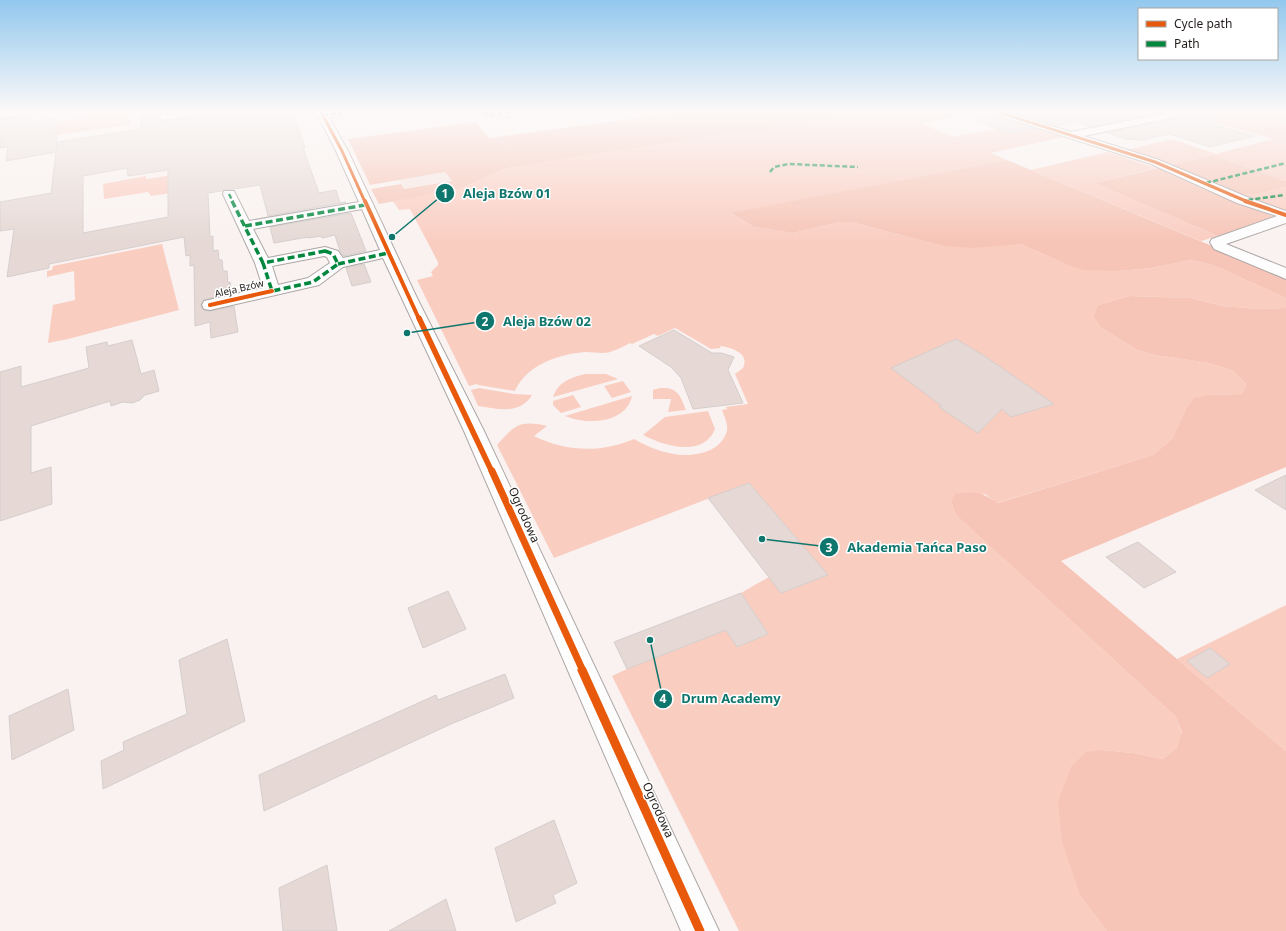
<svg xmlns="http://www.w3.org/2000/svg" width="1286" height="931" font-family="'Noto Sans',sans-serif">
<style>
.built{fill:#f6e6e1}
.green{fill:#facdc1}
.forest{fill:#f6c5b7}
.building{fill:#e6d9d5;stroke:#d4cecc;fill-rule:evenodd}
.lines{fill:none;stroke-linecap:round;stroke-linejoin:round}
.street-casing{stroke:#aca6a5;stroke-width:2}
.street{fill:#fefdfd;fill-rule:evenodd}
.quiet-far1{stroke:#00873e;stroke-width:2.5;stroke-dasharray:5 2.5;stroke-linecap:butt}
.quiet{stroke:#00873e;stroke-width:3.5;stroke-dasharray:7 3.5;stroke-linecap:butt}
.cycleway-far4-casing{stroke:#fff;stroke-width:4.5}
.cycleway-far3-casing{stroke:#fff;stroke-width:5.5}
.cycleway-far2-casing{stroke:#fff;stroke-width:8}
.cycleway-far1-casing{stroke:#fff;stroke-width:10}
.cycleway-casing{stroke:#fff;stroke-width:12}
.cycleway-far4{stroke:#e8590c;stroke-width:3}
.cycleway-far3{stroke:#e8590c;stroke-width:4}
.cycleway-far2{stroke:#e8590c;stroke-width:5.5}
.cycleway-far1{stroke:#e8590c;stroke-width:7}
.cycleway{stroke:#e8590c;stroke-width:9}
.labels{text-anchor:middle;stroke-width:3;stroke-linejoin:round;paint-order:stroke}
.far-street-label{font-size:10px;fill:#221d1b;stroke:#fff}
.street-label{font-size:12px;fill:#221d1b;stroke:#fff}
.leader{fill:none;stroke:#0f766e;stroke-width:1.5}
.callout-dot{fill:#0f766e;stroke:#fff;stroke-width:1.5}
.mark-label{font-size:12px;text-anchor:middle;font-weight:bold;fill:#fff}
.callout-label{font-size:13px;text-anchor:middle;font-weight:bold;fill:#0f766e;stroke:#fff;stroke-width:3;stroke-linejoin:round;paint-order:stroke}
</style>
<rect width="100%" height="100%" fill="#f9f2f0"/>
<path class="built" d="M 445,171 L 452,181 L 404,189 L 399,179 Z"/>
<g class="green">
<path d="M 125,112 L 127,112 L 131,124 L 32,139 L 31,125 Z"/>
<path d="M 873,112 L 960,112 L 967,114 L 920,123 L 953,137 L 1022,124 L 1063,137 L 991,153 L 1007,160 L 731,214 L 754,227 L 793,233 L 840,222 L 851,222 L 943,246 L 1021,244 L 1065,264 L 1119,271 L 1151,268 L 1191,260 L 1213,265 L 1286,298 L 1286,308 L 1259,309 L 1222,306 L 1191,298 L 1130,296 L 1098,305 L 1093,316 L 1100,327 L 1137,350 L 1155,355 L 1209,363 L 1233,371 L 1246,384 L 1242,394 L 1208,395 L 1185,411 L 1172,439 L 1153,455 L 997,503 L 985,494 L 951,502 L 956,515 L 1175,716 L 1182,733 L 1177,747 L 1163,759 L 1133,753 L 1102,750 L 1081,897 L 1107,931 L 739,931 L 612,676 L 627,669 L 726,630 L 737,647 L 768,634 L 741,593 L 769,577 L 781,593 L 827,575 L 749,483 L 554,558 L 497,445 C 515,425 519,420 547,426 L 534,436 C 566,452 601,453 634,439 C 658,453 689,462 714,448 C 720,444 725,438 727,431 C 728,423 724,416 722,410 L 727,409 L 726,407 L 748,404 L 735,374 L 743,368 C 750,353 732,348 721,346 L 720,348 L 711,349 L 675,328 L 658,336 L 654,334 L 632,344 L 630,343 C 624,346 617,350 610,352 C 603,354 593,352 586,352 C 559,354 526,365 515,391 L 478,385 L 477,384 L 469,386 L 417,280 L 433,276 L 431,272 L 438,265 L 438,262 L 410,209 L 399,210 L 393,201 L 459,189 L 507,168 Z"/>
<path d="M 1205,112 L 1286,112 L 1286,181 L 1212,155 L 1170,165 L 1127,150 L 1172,139 L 1216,154 L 1273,139 L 1190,115 Z"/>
<path d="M 1108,152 L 1156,168 L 1094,183 L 1218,236 L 1201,241 L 1031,170 Z"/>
<path d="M 223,168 L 225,185 L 151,196 L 148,192 L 104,199 L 103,184 L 146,176 L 146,179 Z"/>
<path d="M 1286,187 L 1286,210 L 1259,203 L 1238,194 L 1254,195 Z"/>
<path d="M 162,244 L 179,310 L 68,339 L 48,343 L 53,305 L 75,300 L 74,271 L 47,277 L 47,271 L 52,270 L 53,266 Z"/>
<path d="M 586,374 L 606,374 L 618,379 L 553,397 C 558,382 571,377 586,374 Z"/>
<path d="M 623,381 L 631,392 L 612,398 L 604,386 Z"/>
<path d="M 479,388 L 514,394 L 532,395 C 520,415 497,409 478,406 L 471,390 Z"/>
<path d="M 660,388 C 678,387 680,395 686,410 L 668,412 L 671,399 L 653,399 L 653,390 Z"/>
<path d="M 573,395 L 581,407 L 561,413 L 553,405 L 553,401 Z"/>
<path d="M 632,396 C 626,424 586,425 565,416 Z"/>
<path d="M 708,411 L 715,429 C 703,458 664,446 643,435 L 665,417 Z"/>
<path d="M 1286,605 L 1286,751 L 1177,659 Z"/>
</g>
<g class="forest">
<path d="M 682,112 L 873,112 L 507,168 L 459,189 L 379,204 L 371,189 L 401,184 L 404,189 L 452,181 L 445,172 L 370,185 L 348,139 L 476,122 L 489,138 Z"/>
<path d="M 1212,155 L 1286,181 L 1286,187 L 1254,195 L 1238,194 L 1170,165 Z"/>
<path d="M 1007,160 L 1286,277 L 1286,298 L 1213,265 L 1191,260 L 1151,268 L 1119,271 L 1084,270 L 1065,264 L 1021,244 L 974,248 L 943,246 L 851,222 L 840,222 L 793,233 L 754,227 L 730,213 Z"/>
<path d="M 1158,168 L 1205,190 L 1278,218 L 1218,236 L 1094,183 Z"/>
<path d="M 1130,296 L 1191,298 L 1222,306 L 1259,309 L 1286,308 L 1286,467 L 1061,561 L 1286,751 L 1286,931 L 1107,931 L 1081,897 L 1062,842 L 1058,802 L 1071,767 L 1086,752 L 1102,750 L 1133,753 L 1163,759 L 1177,747 L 1182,732 L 1175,716 L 956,515 L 951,502 L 955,494 C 975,491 981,492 998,503 L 1153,455 L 1172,439 L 1185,411 L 1194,398 L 1208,395 L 1242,394 L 1246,384 L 1233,371 L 1209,363 L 1155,355 L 1137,350 L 1100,327 L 1093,316 L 1098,305 Z"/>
</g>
<g class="building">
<path d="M 142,112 L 170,112 L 162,113 L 157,116 L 163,121 L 205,116 L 211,112 L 293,112 L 305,147 L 303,148 L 319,193 L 336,190 L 340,203 L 346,202 L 268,216 L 260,185 L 208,193 L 210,237 L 213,236 L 213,251 L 218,250 L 219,260 L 222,260 L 223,271 L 227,271 L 228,283 L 230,282 L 232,293 L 204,300 L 201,306 L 204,310 L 210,311 L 234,306 L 238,332 L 211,338 L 210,322 L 195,326 L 194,265 L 190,266 L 190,255 L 186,256 L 184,237 L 49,264 L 49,268 L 7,277 L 14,229 L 0,231 L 0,202 L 51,193 L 56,152 L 6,161 L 8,147 L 0,148 L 0,120 L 32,115 L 32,121 L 55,118 L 57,150 L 58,142 L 140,129 ZM 127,168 L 128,176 L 168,170 L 168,217 L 83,233 L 83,176 Z"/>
<path d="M 1022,112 L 1166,112 L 1090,127 L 1075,122 L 1056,126 L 1015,113 Z"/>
<path d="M 1191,112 L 1214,112 L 1215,125 L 1255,136 L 1210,147 L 1169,134 L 1142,140 L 1126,139 L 1107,133 L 1185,116 L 1189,115 Z"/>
<path d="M 997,116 L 1037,129 L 1011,134 L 976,121 Z"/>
<path d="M 351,213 L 366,251 L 344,256 L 340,251 L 335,235 L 322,238 L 321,236 L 308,238 L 308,237 L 274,243 L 270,227 Z"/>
<path d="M 364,264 L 371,282 L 352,286 L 346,268 Z"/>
<path d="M 674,330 L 712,353 L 721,353 L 734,357 L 728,370 L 743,403 L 693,409 L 681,378 L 671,367 L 639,346 Z"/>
<path d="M 956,339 L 986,357 L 1054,404 L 1011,417 L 1002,409 L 978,433 L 939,407 L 942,406 L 891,368 Z"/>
<path d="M 132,340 L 141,374 L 154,370 L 159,391 L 145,395 L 140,400 L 132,403 L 123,402 L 111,406 L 110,401 L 31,426 L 31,473 L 51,467 L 52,504 L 0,521 L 0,372 L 21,366 L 21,387 L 89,368 L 86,347 L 107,342 L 108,346 Z"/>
<path d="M 1286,475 L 1286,510 L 1255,490 Z"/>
<path d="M 749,483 L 828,575 L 781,593 L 708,498 Z"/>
<path d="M 1138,542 L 1176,572 L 1144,588 L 1106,557 Z"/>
<path d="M 448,591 L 466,629 L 423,648 L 408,608 Z"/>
<path d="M 741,593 L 768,634 L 737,647 L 726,630 L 627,669 L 614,642 Z"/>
<path d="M 227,639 L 245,721 L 103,789 L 101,761 L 124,750 L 123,742 L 187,714 L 179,660 Z"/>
<path d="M 1210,648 L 1230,664 L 1207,678 L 1187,661 Z"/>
<path d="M 505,674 L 514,698 L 451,724 L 264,811 L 259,775 L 436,695 L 438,700 Z"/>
<path d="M 68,689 L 74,730 L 12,760 L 9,716 Z"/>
<path d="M 554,820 L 577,883 L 553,895 L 556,903 L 516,922 L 495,848 Z"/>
<path d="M 327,865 L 337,931 L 283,931 L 279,888 Z"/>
<path d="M 446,899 L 456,931 L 389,931 Z"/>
</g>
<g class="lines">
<defs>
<g id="street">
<path d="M 0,112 L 30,112 L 25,115 L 0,118 Z"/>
<path d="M 182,112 L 210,112 L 205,115 L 163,120 L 158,117 L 163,114 Z"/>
<path d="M 316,112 L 354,112 L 349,115 L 329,117 L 348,151 L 417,298 L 484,431 L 719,931 L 681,931 L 464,431 L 383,258 L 343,267 L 319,285 L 210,310 L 204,309 L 202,305 L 204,301 L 263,288 L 255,263 L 223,194 L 224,191 L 234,191 L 249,221 L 359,202 L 336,151 ZM 362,209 L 380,250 L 343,258 L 338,251 L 325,247 L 268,258 L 253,229 ZM 324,256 L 327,257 L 330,263 L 308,278 L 278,285 L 272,266 Z"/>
<path d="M 478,112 L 521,112 C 514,119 489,116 479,114 Z"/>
<path d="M 993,112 L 1007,112 L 1071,132 L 1172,112 L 1190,112 L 1189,114 L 1185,115 L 1084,136 L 1159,160 L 1247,197 L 1286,211 L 1286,223 L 1226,244 L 1286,268 L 1286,279 L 1214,249 L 1210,242 L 1212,239 L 1277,216 L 1237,203 L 1151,164 L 994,114 Z"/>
</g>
</defs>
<use href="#street" class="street-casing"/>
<use href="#street" class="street"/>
<g class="quiet-far1">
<path d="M 483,112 L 492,114 L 516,112"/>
<path d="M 323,115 L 349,112"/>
<path d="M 770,172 L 774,167 L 789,164 L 858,167"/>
<path d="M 1206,183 L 1286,163"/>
<path d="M 229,194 L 233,202"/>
<path d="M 1248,200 L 1284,195"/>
</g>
<g class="quiet">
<path d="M 232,201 L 263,263"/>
<path d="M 245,226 L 365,205"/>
<path d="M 325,251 L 333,254 L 338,264 L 313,282 L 272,291 L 263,263 Z"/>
<path d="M 338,264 L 388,253"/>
</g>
<defs>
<g id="cycleway-far4">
<path d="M 321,112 L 342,151 L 365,202"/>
<path d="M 998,112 L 1155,162 L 1248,202"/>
</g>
<g id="cycleway-far3">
<path d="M 365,201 L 419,319"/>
<path d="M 1245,201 L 1286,215"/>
<path d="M 210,305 L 272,291"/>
</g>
<path id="cycleway-far2" d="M 419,318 L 492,472"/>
<path id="cycleway-far1" d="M 492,471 L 583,671"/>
<path id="cycleway" d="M 582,670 L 700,931"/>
</defs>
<use href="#cycleway-far4" class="cycleway-far4-casing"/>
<use href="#cycleway-far3" class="cycleway-far3-casing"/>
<use href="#cycleway-far2" class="cycleway-far2-casing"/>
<use href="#cycleway-far1" class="cycleway-far1-casing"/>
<use href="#cycleway" class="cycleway-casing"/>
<use href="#cycleway-far4" class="cycleway-far4"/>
<use href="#cycleway-far3" class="cycleway-far3"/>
<use href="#cycleway-far2" class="cycleway-far2"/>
<use href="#cycleway-far1" class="cycleway-far1"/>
<use href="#cycleway" class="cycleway"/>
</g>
<linearGradient id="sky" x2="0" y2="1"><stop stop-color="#92c8ee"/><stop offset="0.46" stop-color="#fcf9f8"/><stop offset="1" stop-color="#fcf9f8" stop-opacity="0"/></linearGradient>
<rect width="1286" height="242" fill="url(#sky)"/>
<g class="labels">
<g class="far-street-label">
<text transform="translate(239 288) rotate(-13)" y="4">Aleja Bzów</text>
</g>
<g class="street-label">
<text transform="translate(524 515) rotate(66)" y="4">Ogrodowa</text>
<text transform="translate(658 810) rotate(66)" y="4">Ogrodowa</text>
</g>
</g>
<path class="leader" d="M392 237L445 193M407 333L485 321M762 539L829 547M650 640L663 699"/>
<g class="callout-dot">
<circle cx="392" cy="237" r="4"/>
<circle cx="407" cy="333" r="4"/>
<circle cx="762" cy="539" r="4"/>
<circle cx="650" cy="640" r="4"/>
<circle cx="445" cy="193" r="10"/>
<circle cx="485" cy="321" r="10"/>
<circle cx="829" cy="547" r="10"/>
<circle cx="663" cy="699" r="10"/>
</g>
<g class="mark-label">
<text x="445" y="198">1</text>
<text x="485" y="326">2</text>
<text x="829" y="552">3</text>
<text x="663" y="703">4</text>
</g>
<g class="callout-label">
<text x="507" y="198">Aleja Bzów 01</text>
<text x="547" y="326">Aleja Bzów 02</text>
<text x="917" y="552">Akademia Tańca Paso</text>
<text x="731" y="703">Drum Academy</text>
</g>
<rect x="1138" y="8" width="140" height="52" fill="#ffffff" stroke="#a7a5a4"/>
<rect x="1146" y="21" width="20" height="6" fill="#e8590c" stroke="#a7a5a4"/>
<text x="1174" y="28" font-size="12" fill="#221d1b">Cycle path</text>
<rect x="1146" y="41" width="20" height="6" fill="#00873e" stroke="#a7a5a4"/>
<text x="1174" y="48" font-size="12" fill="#221d1b">Path</text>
</svg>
